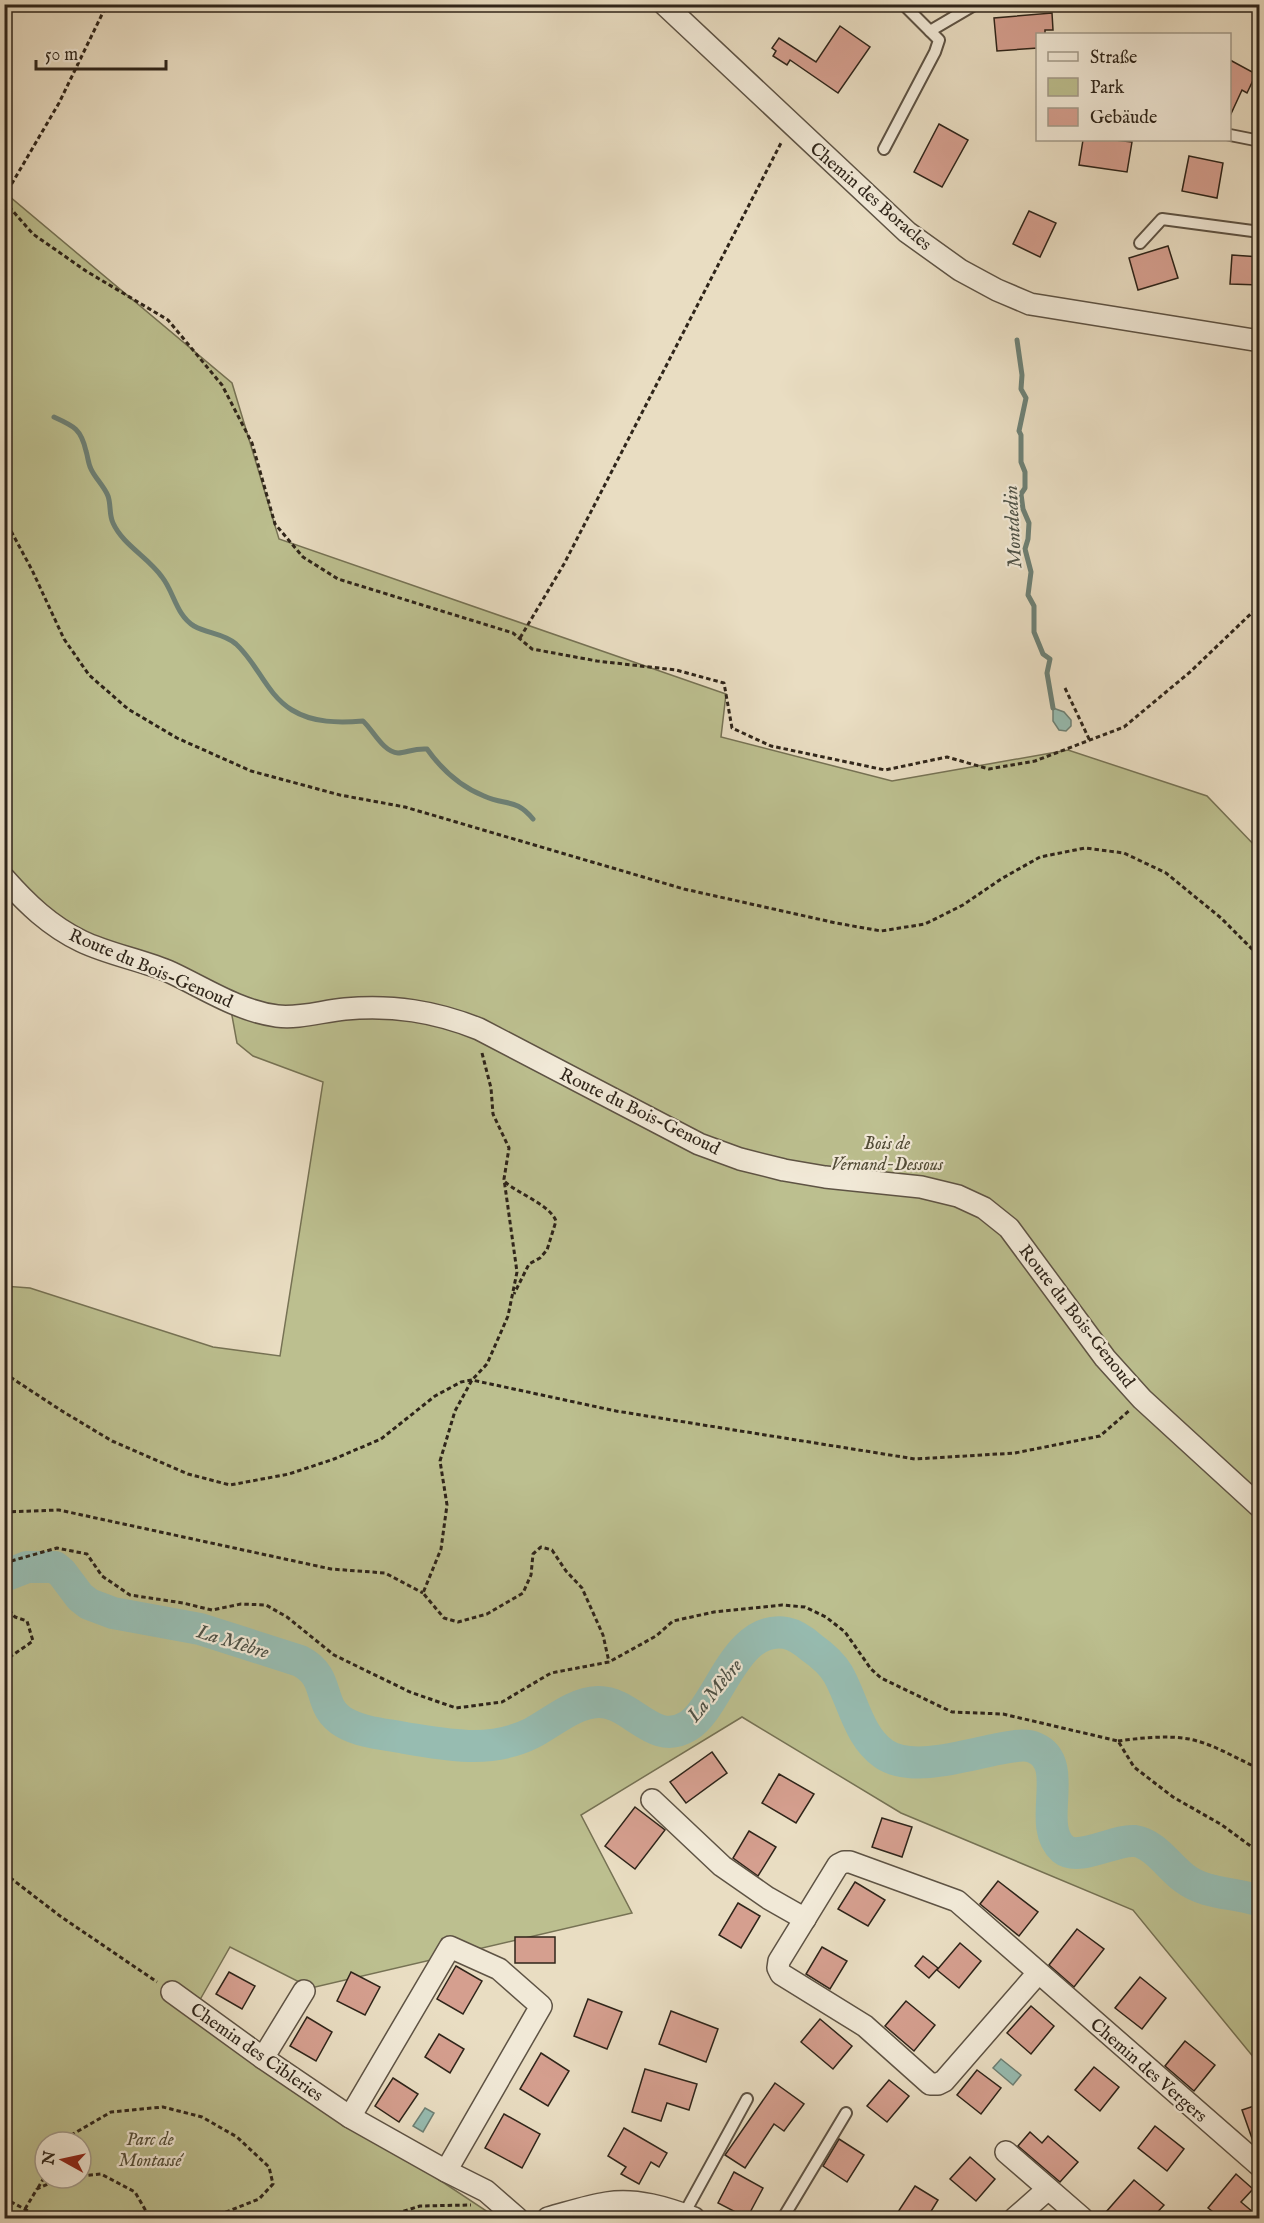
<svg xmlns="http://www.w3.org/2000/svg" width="1264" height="2223" font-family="'IM FELL English',serif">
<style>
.green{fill:#bcbf8f;stroke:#767254;stroke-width:1.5;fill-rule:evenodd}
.water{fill:#97bcb1;stroke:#6d8075;stroke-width:1.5}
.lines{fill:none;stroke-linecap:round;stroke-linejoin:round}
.stream{stroke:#6d8075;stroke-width:5}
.river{stroke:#97bcb1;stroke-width:32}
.building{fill:#d59f8f;stroke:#2f251a;stroke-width:1.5}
.lane-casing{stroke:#5e5344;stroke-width:14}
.street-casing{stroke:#5e5344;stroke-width:24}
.path{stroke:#2f251a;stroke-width:3;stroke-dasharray:4.5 3;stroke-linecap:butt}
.lane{stroke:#f1e9d7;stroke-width:10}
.street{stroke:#f1e9d7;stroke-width:21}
.labels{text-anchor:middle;stroke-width:4.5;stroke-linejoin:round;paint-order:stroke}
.street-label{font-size:18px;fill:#2f251a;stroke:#f1e9d7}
.park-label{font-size:18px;font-style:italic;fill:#524c37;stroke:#f1e9d7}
.water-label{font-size:20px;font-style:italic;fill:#4e5247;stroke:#f1e9d7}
</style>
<rect width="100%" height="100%" fill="#e9ddc2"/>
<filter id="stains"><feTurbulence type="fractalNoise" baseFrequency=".00333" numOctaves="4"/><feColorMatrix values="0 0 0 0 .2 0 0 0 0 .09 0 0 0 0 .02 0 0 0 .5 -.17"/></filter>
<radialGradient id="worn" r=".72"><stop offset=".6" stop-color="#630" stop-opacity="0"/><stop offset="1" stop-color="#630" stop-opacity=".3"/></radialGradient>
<path class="green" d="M 5,195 L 10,197 L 232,383 L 279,539 L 726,694 L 721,737 L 892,781 L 1068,750 L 1207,796 L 1259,850 L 1259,2064 L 1133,1910 L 901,1813 L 742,1717 L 581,1815 L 632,1913 L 311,1988 L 230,1947 L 197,2005 L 243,2050 L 488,2212 L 470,2218 L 5,2218 L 4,1286 L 30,1288 L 213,1347 L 280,1356 L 323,1082 L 253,1056 L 237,1043 L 228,994 L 85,936 L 55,919 L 5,869 ZM 45,2142 L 81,2142 L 81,2178 L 45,2178 Z"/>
<g class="water">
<path d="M 1053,708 L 1064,712 L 1071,720 L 1071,726 L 1066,731 L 1059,730 L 1053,721 Z"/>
<path d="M 1001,2059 L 1021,2075 L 1013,2085 L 993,2068 Z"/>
<path d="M 425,2108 L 434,2113 L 423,2132 L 413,2126 Z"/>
</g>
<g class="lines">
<g class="stream">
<path d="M 1017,340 L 1022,375 L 1021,389 L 1026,398 L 1019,431 L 1021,435 L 1021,462 L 1025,472 L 1025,488 L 1021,494 L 1023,509 L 1029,523 L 1028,539 L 1025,549 L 1031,572 L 1028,595 L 1034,606 L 1034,632 L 1043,654 L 1050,659 L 1047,673 L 1053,708"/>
<path d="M 54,417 C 74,426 81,429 86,451 C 88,457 88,463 91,469 C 95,478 104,486 108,496 C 111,504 109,515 113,523 C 123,545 148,557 162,577 C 174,592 176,615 194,626 C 208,634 223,633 236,644 C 258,664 266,694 292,710 C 313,723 339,723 363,721 C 373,730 383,752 398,753 C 406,753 414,748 427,749 C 442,770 459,786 484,796 C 506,806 516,798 533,819"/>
</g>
<path class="river" d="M 4,1576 L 27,1567 L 55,1567 L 62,1573 L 80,1597 L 89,1604 L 113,1613 L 200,1629 L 300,1661 C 333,1678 315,1706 345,1723 C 363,1733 385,1734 405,1738 C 449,1745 490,1754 532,1733 C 553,1722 573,1703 598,1702 C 632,1701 653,1748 688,1726 C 719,1707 735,1624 786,1633 C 796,1635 804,1641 812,1648 C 822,1655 832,1664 838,1674 C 853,1700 858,1736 884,1754 C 912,1773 967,1755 998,1749 C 1009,1747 1025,1743 1035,1748 C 1072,1764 1035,1825 1063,1849 C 1079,1862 1115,1839 1135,1841 C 1155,1844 1168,1866 1184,1878 C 1206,1895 1234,1892 1260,1901"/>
</g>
<g class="building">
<path d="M 1052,13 L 1053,30 L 1045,30 L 1045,34 L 1038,34 L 1038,48 L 997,51 L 994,18 Z"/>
<path d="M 840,26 L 870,47 L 838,93 L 790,60 L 787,65 L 773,56 L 776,51 L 772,48 L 779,38 L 816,62 Z"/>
<path d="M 1230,60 L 1256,74 L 1247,93 L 1242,90 L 1230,116 Z"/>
<path d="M 939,124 L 968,140 L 942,187 L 914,172 Z"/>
<path d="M 1083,140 L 1115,140 L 1132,142 L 1127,172 L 1079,165 Z"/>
<path d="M 1189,156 L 1223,163 L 1217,198 L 1182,191 Z"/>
<path d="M 1029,211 L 1056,223 L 1040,257 L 1013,244 Z"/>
<path d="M 1168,246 L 1178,278 L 1138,290 L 1129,258 Z"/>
<path d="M 1232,255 L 1260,257 L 1260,285 L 1230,284 Z"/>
<path d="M 712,1752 L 727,1773 L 686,1803 L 670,1782 Z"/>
<path d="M 779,1774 L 814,1794 L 796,1823 L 762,1803 Z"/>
<path d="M 635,1807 L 665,1830 L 635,1869 L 605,1846 Z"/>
<path d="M 882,1818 L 912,1827 L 902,1857 L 872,1847 Z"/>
<path d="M 749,1831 L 776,1847 L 758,1876 L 733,1858 Z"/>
<path d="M 998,1881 L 1038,1912 L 1019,1936 L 980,1904 Z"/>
<path d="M 855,1882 L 885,1900 L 868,1926 L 838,1909 Z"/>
<path d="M 738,1903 L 760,1916 L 741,1948 L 719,1935 Z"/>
<path d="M 1077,1929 L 1104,1949 L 1074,1987 L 1049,1965 Z"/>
<rect x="515" y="1937" width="40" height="26"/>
<path d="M 960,1943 L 981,1961 L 959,1988 L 937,1970 Z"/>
<path d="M 822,1947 L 847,1961 L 830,1989 L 806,1974 Z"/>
<path d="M 923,1956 L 938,1968 L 929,1978 L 915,1966 Z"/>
<path d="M 456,1966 L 482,1981 L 463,2014 L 437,1999 Z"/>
<path d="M 229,1972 L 255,1986 L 242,2009 L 216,1994 Z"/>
<path d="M 351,1972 L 380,1987 L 365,2015 L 337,2001 Z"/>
<path d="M 1140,1977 L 1166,1998 L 1142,2029 L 1115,2008 Z"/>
<path d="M 588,1999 L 622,2012 L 607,2049 L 574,2036 Z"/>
<path d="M 906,2001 L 935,2025 L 914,2051 L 885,2026 Z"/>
<path d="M 1031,2006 L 1054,2026 L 1031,2054 L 1007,2033 Z"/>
<path d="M 671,2011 L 718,2029 L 706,2062 L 659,2044 Z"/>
<path d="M 307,2017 L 332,2032 L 316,2061 L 290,2046 Z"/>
<path d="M 820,2019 L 852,2046 L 833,2069 L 801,2042 Z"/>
<path d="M 439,2034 L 464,2049 L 450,2073 L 425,2057 Z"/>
<path d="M 1185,2041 L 1215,2065 L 1194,2091 L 1165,2066 Z"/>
<path d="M 541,2053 L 569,2071 L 548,2106 L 520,2089 Z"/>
<path d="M 1094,2067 L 1119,2087 L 1100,2111 L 1075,2090 Z"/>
<path d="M 645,2069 L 697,2084 L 689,2110 L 667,2103 L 661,2121 L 632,2112 Z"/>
<path d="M 977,2070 L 1001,2088 L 981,2114 L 957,2095 Z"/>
<path d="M 393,2078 L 418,2094 L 399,2122 L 375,2106 Z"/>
<path d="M 889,2080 L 909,2096 L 887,2122 L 867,2106 Z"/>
<path d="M 775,2083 L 804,2104 L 784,2131 L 774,2124 L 745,2168 L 725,2155 Z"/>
<path d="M 1260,2104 L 1260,2149 L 1254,2144 L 1242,2110 Z"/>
<path d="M 504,2114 L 540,2134 L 522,2168 L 485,2148 Z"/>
<path d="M 1155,2126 L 1184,2149 L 1167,2171 L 1138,2148 Z"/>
<path d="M 624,2128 L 667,2153 L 659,2167 L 651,2162 L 639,2184 L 621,2174 L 626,2167 L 608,2156 Z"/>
<path d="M 1030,2132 L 1042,2143 L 1048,2136 L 1078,2162 L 1060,2182 L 1018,2146 Z"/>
<path d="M 839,2139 L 864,2155 L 847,2182 L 823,2166 Z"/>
<path d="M 970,2157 L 995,2179 L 976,2201 L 950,2179 Z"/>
<path d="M 734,2172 L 763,2188 L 747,2218 L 718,2203 Z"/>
<path d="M 1236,2174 L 1253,2189 L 1241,2202 L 1260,2218 L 1221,2218 L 1208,2208 Z"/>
<path d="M 1134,2180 L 1164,2205 L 1152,2218 L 1114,2218 L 1106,2212 Z"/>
<path d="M 915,2186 L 938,2200 L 927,2218 L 894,2218 Z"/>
</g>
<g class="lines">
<defs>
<g id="lane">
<path d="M 930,31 L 976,4"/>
<path d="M 1230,135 L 1260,141"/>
<path d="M 884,149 L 935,52 L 939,40 L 903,4"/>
<path d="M 1140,243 L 1162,219 L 1260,232"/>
<path d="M 684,2214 L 747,2099"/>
<path d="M 783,2218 L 846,2113"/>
</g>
<g id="street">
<path d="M 664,4 L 907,232 L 960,270 L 997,290 L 1030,304 L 1260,341"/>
<path d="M 4,878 C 27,904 50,926 81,941 C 110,955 143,960 172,973 C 206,989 239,1011 277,1016 C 298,1019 323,1011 345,1009 C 393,1005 434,1011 479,1029 L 699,1144 L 740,1159 L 784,1170 L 825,1177 L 921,1187 L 958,1196 L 984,1208 L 1009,1228 L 1105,1358 L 1142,1399 L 1260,1507"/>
<path d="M 652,1800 L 722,1866 L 768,1898 L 805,1919"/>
<path d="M 1038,1973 L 944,2081 L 938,2084 L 930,2084 L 865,2026 L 781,1974 L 778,1968 L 779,1961 L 838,1865 L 844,1862 L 850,1862 L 957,1901 L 1260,2166"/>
<path d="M 172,1992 L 263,2058 L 350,2117 L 446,2171 L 486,2191 L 517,2218"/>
<path d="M 263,2058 L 304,1991"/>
<path d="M 350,2117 L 450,1947 L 499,1969 L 541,2006 L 446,2171"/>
<path d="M 1006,2152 L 1082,2218"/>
<path d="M 548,2218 C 567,2213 587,2206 607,2203 C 636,2198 667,2208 694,2218"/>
<path d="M 1015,2218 L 1048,2189"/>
</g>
</defs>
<use href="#lane" class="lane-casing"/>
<use href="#street" class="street-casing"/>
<g class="path">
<path d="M 4,197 L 59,103 L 107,4"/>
<path d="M 4,201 L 33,234 L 86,271 L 168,320 L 222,385 L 252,443 L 275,524 L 303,557 L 338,579 L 513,633 L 532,649 L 597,661 L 676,670 L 724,683 L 732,728 L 771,746 L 885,770 L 947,757 L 989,769 L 1035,761 L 1124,727 L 1190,672 L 1260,605"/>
<path d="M 4,518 L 32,570 L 64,639 L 89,675 L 128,709 L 177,738 L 251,771 L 340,795 L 405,807 L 684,889 L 836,923 L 881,931 L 925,924 L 963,905 L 1001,879 L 1040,857 L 1085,848 L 1124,853 L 1166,873 L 1221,918 L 1260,957"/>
<path d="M 520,638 L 564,564 L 782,141"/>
<path d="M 1065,688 L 1090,741"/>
<path d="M 482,1053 L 491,1088 L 493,1114 L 509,1148 L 504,1179 L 517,1272 L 508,1316 L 487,1364 L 472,1380 L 455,1411 L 440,1461 L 447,1505 L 441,1549 L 423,1593 L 444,1618 L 458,1622 L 487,1614 L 523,1593 L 531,1575 L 533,1554 L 541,1547 L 552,1550 L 566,1571 L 582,1588 L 603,1635 L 609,1662"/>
<path d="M 505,1182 C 519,1194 550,1205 556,1221 L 547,1250 L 540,1258 L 529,1264 L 514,1294"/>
<path d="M 4,1373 L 62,1411 L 112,1441 L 188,1474 L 230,1485 L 289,1474 L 334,1459 L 381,1439 L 435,1396 L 461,1382 L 472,1380 L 616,1411 L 915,1459 L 1015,1453 L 1100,1436 L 1130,1410"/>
<path d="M 4,1461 L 10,1472 L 4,1482"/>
<path d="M 4,1512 L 59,1510 L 331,1569 L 385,1573 L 423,1593"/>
<path d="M 4,1563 L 57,1548 L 87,1554 L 102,1576 L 130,1595 L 183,1603 L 212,1610 L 241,1604 L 266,1605 L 287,1617 L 334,1655 L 410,1692 L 456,1708 L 502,1702 L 551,1673 L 609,1662 L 656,1636 L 673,1621 L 714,1612 L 782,1605 L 805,1607 L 826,1617 L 845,1632 L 871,1669 L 881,1678 L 952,1712 L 1003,1714 L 1118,1741 L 1134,1767 L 1173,1797 L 1222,1825 L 1260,1853"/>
<path d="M 4,1604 L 15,1617 L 27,1621 L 33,1641 L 4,1661"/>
<path d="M 1118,1741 C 1140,1738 1167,1735 1189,1739 C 1214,1744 1237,1759 1260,1769"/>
<path d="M 4,1873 L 60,1916 L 157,1982"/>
<path d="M 67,2142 L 73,2134 L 111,2112 L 163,2107 L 202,2117 L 237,2137 L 269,2167 L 273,2184 L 259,2199 L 211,2218"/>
<path d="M 81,2176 L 101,2174 L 135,2192 L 150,2218"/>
<path d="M 38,2188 L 45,2176"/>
<path d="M 4,2198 L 41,2218"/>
<path d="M 25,2209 L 37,2189 L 61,2178"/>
<path d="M 382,2218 L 420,2206 L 471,2205"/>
</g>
<use href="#lane" class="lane"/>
<use href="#street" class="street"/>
</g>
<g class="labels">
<g class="street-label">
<text transform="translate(871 196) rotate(41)" y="6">Chemin des Boracles</text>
<text transform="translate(151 968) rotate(23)" y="6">Route du Bois-Genoud</text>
<text transform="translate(640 1111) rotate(26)" y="6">Route du Bois-Genoud</text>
<text transform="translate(1077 1316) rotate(52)" y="6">Route du Bois-Genoud</text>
<text transform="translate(257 2052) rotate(35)" y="6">Chemin des Cibleries</text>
<text transform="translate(1149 2070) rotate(41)" y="6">Chemin des Vergers</text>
</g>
<g class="park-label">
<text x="887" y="1149">Bois de<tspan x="887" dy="21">Vernand-Dessous</tspan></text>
<text x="150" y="2145">Parc de<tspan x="150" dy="21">Montassé</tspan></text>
</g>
<g class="water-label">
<text transform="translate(1012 527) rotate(-93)" y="7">Montdedin</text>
<text transform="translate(233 1641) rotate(17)" y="7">La Mèbre</text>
<text transform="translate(714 1690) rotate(-51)" y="7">La Mèbre</text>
</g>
</g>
<rect width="1264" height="2223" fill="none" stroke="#e9ddc2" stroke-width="24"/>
<rect x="6" y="6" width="1252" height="2211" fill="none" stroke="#2f251a" stroke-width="3"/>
<rect x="12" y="12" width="1240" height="2199" fill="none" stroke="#2f251a" stroke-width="1.5"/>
<rect x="1036" y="33" width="195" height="108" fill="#f1e9d7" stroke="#a39b8b" stroke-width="1.5"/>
<rect x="1048" y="52" width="30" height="9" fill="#f1e9d7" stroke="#a39b8b" stroke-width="1.5"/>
<text x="1090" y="63" font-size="18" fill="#2f251a">Straße</text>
<rect x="1048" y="78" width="30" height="18" fill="#bcbf8f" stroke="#a39b8b" stroke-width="1.5"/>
<text x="1090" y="93" font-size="18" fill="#2f251a">Park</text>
<rect x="1048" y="108" width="30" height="18" fill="#d59f8f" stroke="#a39b8b" stroke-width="1.5"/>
<text x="1090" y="123" font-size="18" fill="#2f251a">Gebäude</text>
<g transform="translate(63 2160) rotate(278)"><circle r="28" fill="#f1e9d7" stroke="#a39b8b" stroke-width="1.5"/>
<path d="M0-4.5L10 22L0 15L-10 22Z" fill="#8f2418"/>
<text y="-9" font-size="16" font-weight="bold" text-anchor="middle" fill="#2f251a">N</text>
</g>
<path d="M36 60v9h130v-9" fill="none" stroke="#2f251a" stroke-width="3"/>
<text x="45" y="60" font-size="18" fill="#2f251a" stroke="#f1e9d7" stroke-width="4.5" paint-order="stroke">50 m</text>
<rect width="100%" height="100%" filter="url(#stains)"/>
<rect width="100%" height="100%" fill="url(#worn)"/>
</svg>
